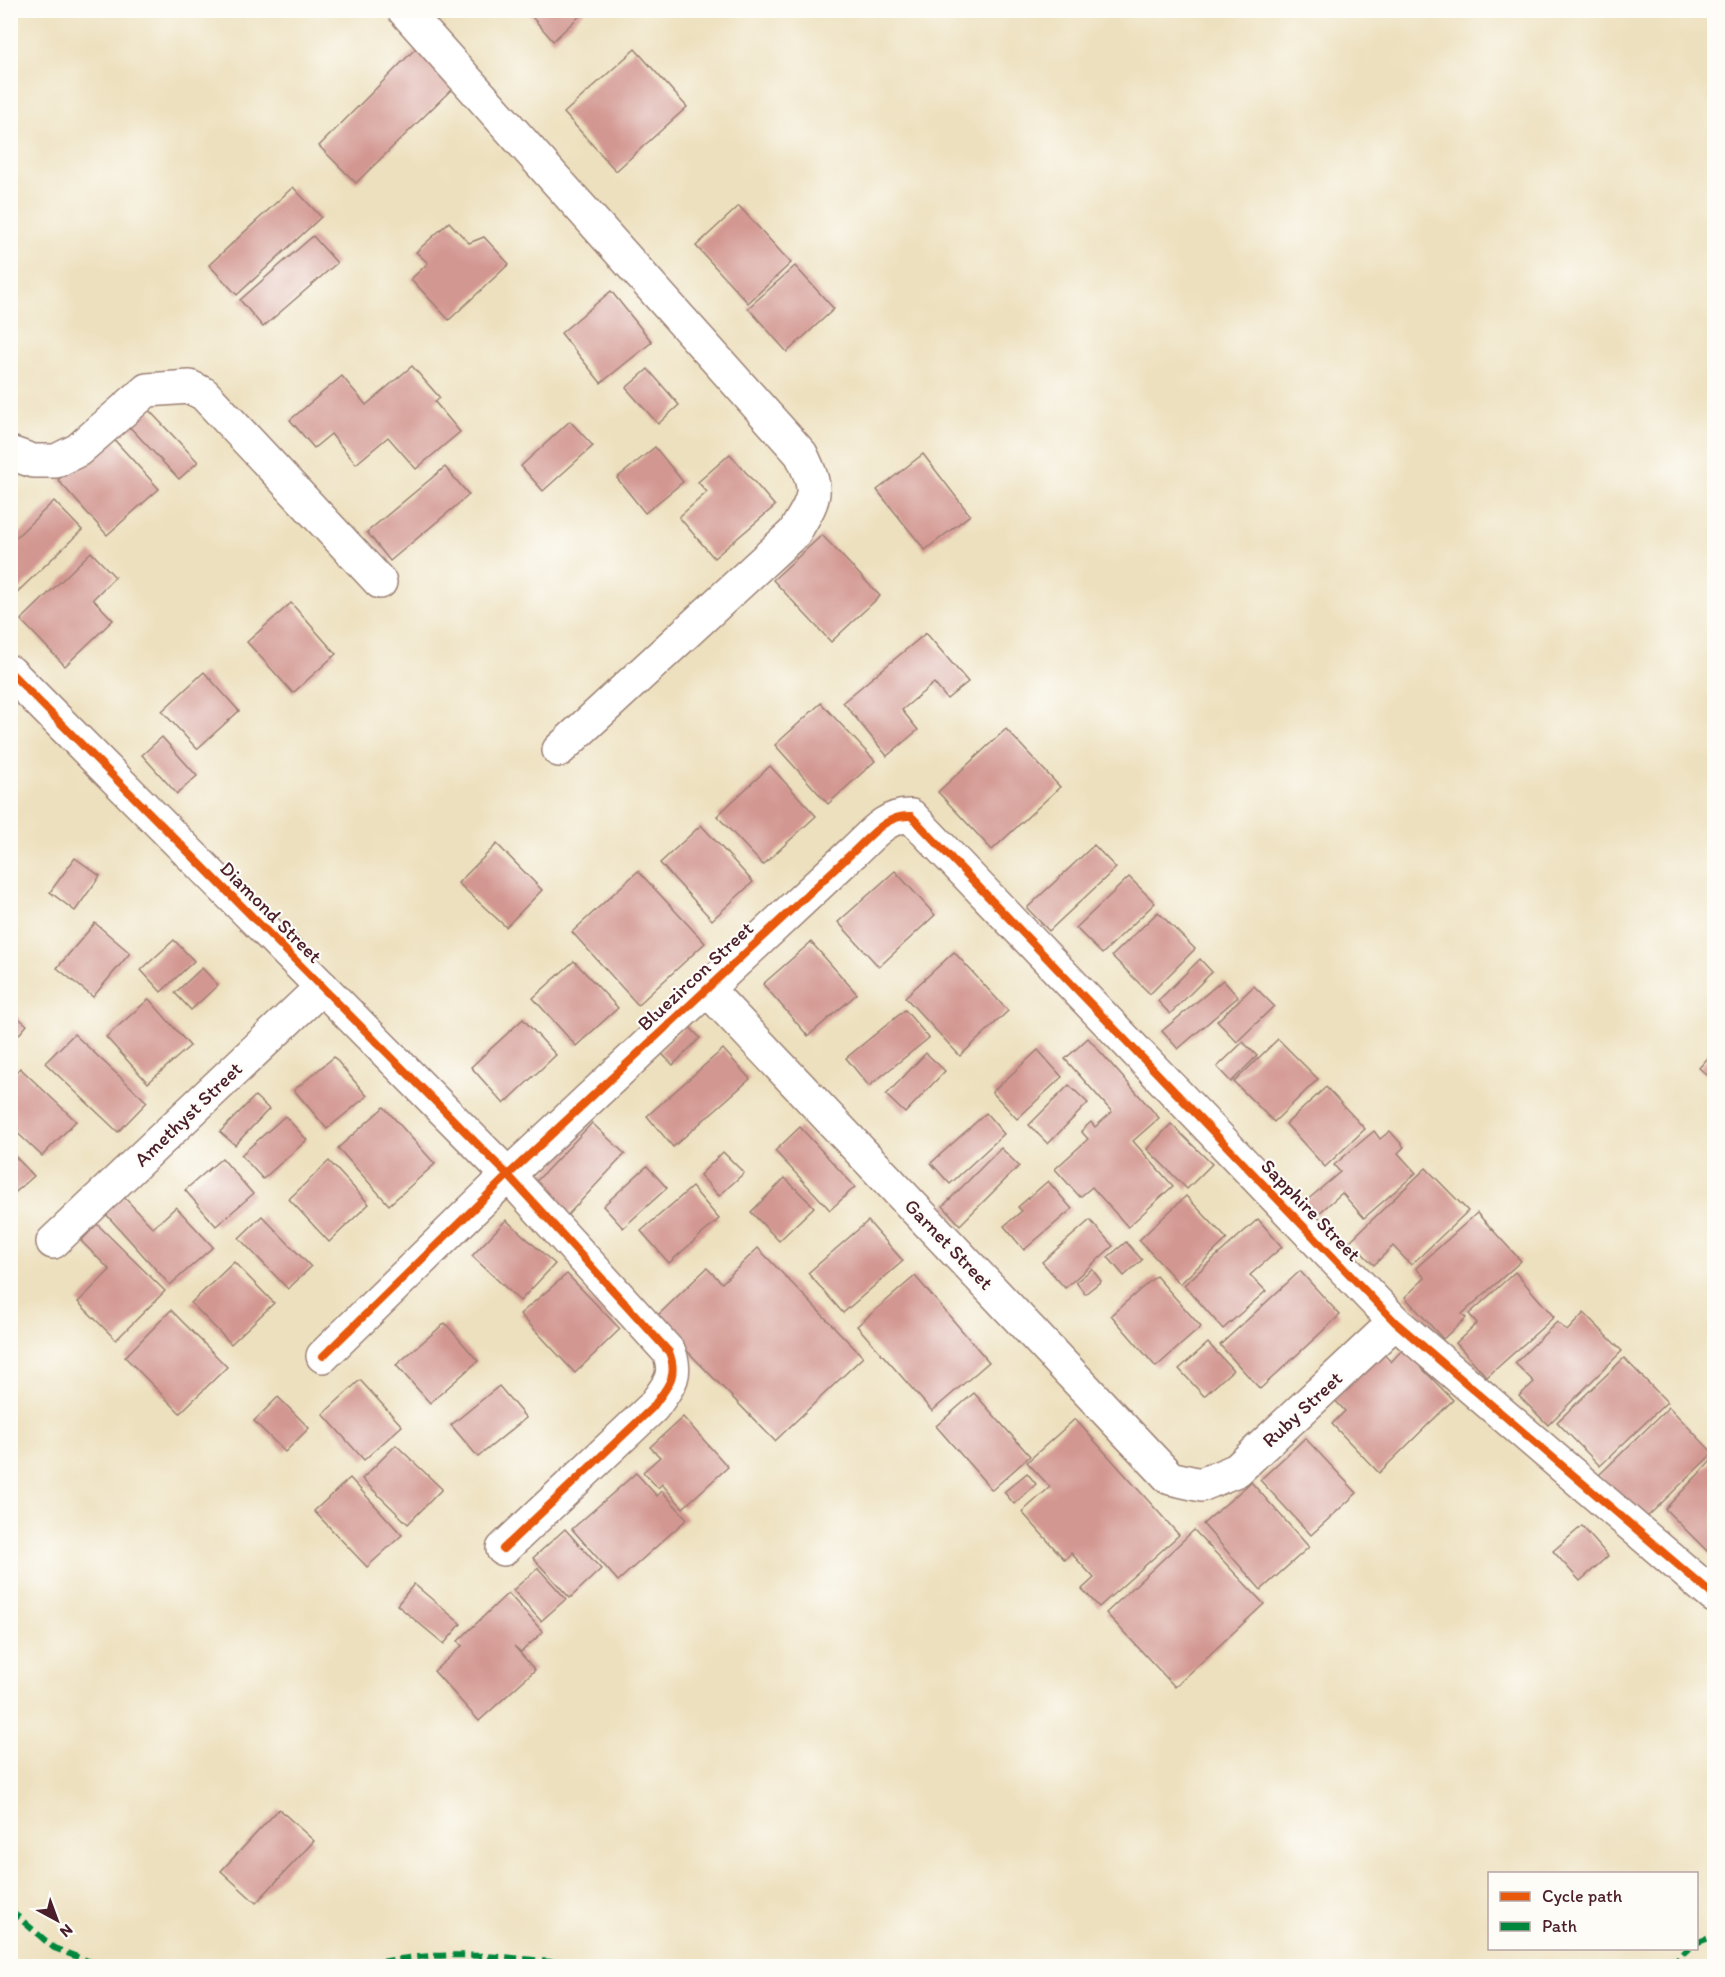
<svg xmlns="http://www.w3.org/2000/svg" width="1725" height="1977" font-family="Itim,sans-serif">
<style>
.building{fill:#d39791}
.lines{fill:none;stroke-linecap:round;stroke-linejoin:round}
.minor-casing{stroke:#9c8074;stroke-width:36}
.minor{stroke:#fff;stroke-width:33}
.quiet{stroke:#00873e;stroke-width:6;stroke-dasharray:12 6;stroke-linecap:butt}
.cycleway-casing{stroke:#fdfcf7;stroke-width:11}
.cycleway{stroke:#e8590c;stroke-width:8}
.labels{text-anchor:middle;stroke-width:4.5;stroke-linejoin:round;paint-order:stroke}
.street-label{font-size:20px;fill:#4a1f2b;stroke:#fdfcf7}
</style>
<rect width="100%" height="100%" fill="#fdfcf7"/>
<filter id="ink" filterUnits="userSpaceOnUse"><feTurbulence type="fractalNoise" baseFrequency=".0167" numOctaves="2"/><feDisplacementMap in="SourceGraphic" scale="12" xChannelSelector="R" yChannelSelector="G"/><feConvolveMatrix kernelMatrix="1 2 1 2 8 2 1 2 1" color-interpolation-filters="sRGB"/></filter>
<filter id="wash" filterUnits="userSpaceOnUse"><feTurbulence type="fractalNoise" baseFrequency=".008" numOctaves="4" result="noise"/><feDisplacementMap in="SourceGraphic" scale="24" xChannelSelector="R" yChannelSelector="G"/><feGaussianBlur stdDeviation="1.35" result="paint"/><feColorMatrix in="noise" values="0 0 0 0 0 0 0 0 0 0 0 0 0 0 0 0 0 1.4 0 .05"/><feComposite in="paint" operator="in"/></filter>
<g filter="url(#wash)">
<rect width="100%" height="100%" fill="#ede0be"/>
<g id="blocks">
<g class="building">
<path d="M 526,10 L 586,10 L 553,41 Z"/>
<path d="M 418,46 L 454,87 L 356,183 L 319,146 Z"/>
<path d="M 635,49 L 687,107 L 616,171 L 564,113 Z"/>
<path d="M 293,187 L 321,217 L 237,295 L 209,265 Z"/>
<path d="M 739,206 L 791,263 L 748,303 L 696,246 Z"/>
<path d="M 449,222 L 469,243 L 484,237 L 509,264 L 449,320 L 411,279 L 428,263 L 416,252 Z"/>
<path d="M 313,236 L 337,263 L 263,327 L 240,300 Z"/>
<path d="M 795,266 L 834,309 L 787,352 L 748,308 Z"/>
<path d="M 611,291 L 652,342 L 601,383 L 561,333 Z"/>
<path d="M 412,366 L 440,398 L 435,402 L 460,432 L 416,469 L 388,437 L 356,464 L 331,434 L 314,448 L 290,420 L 342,376 L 366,405 Z"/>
<path d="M 648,369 L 679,405 L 658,424 L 626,388 Z"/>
<path d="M 142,403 L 198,462 L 179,479 L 123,420 Z"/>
<path d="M 570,421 L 593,446 L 543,491 L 521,466 Z"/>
<path d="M 109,434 L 159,489 L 107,535 L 58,480 Z"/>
<path d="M 655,447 L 683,482 L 645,513 L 617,478 Z"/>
<path d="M 730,454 L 775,506 L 714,558 L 679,517 L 707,492 L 698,482 Z"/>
<path d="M 923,454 L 970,515 L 925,550 L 877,490 Z"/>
<path d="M 445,467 L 469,495 L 390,561 L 367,532 Z"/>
<path d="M 54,501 L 82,530 L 10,599 L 10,543 Z"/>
<path d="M 822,535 L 880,596 L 831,642 L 773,580 Z"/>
<path d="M 91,552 L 115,577 L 93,599 L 113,620 L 65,666 L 21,620 Z"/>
<path d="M 291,603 L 336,654 L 293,693 L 247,642 Z"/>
<path d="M 926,633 L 968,682 L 947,699 L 934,683 L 902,710 L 918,730 L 887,756 L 843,702 Z"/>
<path d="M 204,672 L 239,711 L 197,749 L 162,711 Z"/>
<path d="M 821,703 L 875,761 L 828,804 L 775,745 Z"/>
<path d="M 1006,729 L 1060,787 L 992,850 L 938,792 Z"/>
<path d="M 162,737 L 197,776 L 177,794 L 142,755 Z"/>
<path d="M 770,766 L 816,816 L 763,865 L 717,816 Z"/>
<path d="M 701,825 L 753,882 L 712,920 L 660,863 Z"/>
<path d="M 497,844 L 542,890 L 506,927 L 458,883 Z"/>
<path d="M 1094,845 L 1116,868 L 1049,931 L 1027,908 Z"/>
<path d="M 75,858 L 100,876 L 75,911 L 50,892 Z"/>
<path d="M 638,871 L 705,943 L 638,1005 L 572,932 Z"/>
<path d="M 895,871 L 935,915 L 879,967 L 838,922 Z"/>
<path d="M 1129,877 L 1155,903 L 1102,954 L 1076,928 Z"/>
<path d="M 1158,912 L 1195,949 L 1150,994 L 1112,956 Z"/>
<path d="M 95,923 L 130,953 L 93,997 L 57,968 Z"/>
<path d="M 174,940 L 194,961 L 161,992 L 141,970 Z"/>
<path d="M 811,942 L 857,994 L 808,1036 L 763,984 Z"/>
<path d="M 954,952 L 1008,1011 L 960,1056 L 905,997 Z"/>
<path d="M 1200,959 L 1212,972 L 1170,1014 L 1158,1001 Z"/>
<path d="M 574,961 L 618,1008 L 576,1046 L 533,998 Z"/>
<path d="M 202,968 L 218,985 L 191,1010 L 175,993 Z"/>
<path d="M 1223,980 L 1238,997 L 1178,1049 L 1162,1031 Z"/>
<path d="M 1254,986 L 1274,1006 L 1237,1042 L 1217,1021 Z"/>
<path d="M 149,999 L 190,1046 L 148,1083 L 106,1037 Z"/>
<path d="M 905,1010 L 929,1038 L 869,1086 L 846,1058 Z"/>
<path d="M 10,1011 L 27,1025 L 10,1045 Z"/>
<path d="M 523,1019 L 556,1055 L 504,1104 L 471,1067 Z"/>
<path d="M 687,1024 L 700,1038 L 673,1065 L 660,1052 Z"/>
<path d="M 74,1034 L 147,1102 L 118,1132 L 45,1063 Z"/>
<path d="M 1088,1038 L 1159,1118 L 1133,1141 L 1173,1186 L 1128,1227 L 1092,1187 L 1080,1197 L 1055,1169 L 1088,1139 L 1081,1131 L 1091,1122 L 1095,1127 L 1112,1112 L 1065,1059 Z"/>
<path d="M 1278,1039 L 1318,1079 L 1274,1122 L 1234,1082 Z"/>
<path d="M 1243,1042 L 1257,1056 L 1231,1082 L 1217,1067 Z"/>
<path d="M 723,1049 L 750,1079 L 673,1147 L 647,1116 Z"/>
<path d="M 1038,1050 L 1062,1077 L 1017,1119 L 992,1092 Z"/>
<path d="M 1714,1051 L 1714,1081 L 1699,1068 Z"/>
<path d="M 926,1053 L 945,1071 L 905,1113 L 886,1095 Z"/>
<path d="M 334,1057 L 367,1096 L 327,1129 L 294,1090 Z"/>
<path d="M 20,1068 L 76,1121 L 42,1156 L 10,1126 L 10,1078 Z"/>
<path d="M 1069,1085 L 1088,1103 L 1048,1144 L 1029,1125 Z"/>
<path d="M 1326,1087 L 1365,1129 L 1325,1167 L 1286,1124 Z"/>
<path d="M 255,1096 L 269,1109 L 235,1145 L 220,1132 Z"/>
<path d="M 384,1107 L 435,1164 L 389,1205 L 338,1148 Z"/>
<path d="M 986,1113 L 1004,1134 L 950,1184 L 931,1163 Z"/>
<path d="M 285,1116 L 307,1140 L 263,1179 L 241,1155 Z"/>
<path d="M 592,1123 L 625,1154 L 562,1221 L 529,1189 Z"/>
<path d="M 1171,1124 L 1212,1164 L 1187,1189 L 1147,1149 Z"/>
<path d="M 800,1127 L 855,1187 L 830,1210 L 775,1151 Z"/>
<path d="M 1374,1131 L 1380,1139 L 1390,1131 L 1404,1147 L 1398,1153 L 1416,1173 L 1364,1218 L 1342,1193 L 1317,1215 L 1305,1202 L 1340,1172 L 1334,1165 Z"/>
<path d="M 1001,1148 L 1019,1166 L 960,1225 L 943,1206 Z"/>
<path d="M 10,1151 L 34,1176 L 10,1197 Z"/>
<path d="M 723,1152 L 744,1173 L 719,1196 L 700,1175 Z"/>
<path d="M 222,1158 L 253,1194 L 216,1226 L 185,1190 Z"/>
<path d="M 329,1161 L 369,1204 L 329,1242 L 289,1199 Z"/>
<path d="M 647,1166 L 667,1188 L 623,1228 L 603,1206 Z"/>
<path d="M 1426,1168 L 1468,1211 L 1411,1265 L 1393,1246 L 1374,1265 L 1350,1241 Z"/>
<path d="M 785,1178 L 814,1207 L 779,1241 L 751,1212 Z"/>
<path d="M 1048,1181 L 1072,1209 L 1024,1250 L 1004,1226 L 1022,1211 L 1018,1207 Z"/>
<path d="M 692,1187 L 719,1219 L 669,1263 L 641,1231 Z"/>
<path d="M 123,1196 L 153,1228 L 176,1207 L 213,1247 L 170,1285 L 105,1213 Z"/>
<path d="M 1186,1196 L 1227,1239 L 1180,1284 L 1139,1240 Z"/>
<path d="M 1477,1213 L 1521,1261 L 1462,1314 L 1466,1318 L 1443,1339 L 1405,1297 L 1425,1278 L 1416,1268 Z"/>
<path d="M 262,1216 L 311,1267 L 288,1289 L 239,1238 Z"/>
<path d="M 1258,1219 L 1282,1247 L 1250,1275 L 1266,1291 L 1223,1329 L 1184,1285 Z"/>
<path d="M 506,1220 L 555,1264 L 520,1301 L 472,1256 Z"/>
<path d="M 1090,1220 L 1113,1246 L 1065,1288 L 1042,1262 Z"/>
<path d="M 868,1221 L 903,1261 L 843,1313 L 808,1273 Z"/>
<path d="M 97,1224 L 165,1291 L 116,1340 L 78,1302 L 110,1270 L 81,1241 Z"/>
<path d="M 1126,1242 L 1142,1260 L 1124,1276 L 1108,1257 Z"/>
<path d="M 758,1248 L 863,1357 L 775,1441 L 655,1318 L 707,1268 L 722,1283 Z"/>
<path d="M 234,1262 L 274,1303 L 231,1344 L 191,1303 Z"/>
<path d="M 1092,1269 L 1101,1281 L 1085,1294 L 1076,1282 Z"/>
<path d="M 1300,1271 L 1340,1315 L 1260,1389 L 1220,1345 Z"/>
<path d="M 1515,1272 L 1554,1317 L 1487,1377 L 1456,1343 L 1477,1323 L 1469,1314 Z"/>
<path d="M 567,1274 L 620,1329 L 575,1373 L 520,1314 Z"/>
<path d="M 915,1276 L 989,1362 L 932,1411 L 857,1326 Z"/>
<path d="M 1156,1276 L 1201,1327 L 1156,1367 L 1111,1315 Z"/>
<path d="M 171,1310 L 227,1367 L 180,1413 L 125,1357 Z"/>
<path d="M 1584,1313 L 1622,1351 L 1548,1425 L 1519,1396 L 1534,1382 L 1515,1363 L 1557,1322 L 1567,1331 Z"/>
<path d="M 445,1323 L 478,1361 L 430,1403 L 396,1365 Z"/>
<path d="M 1208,1343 L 1233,1370 L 1204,1396 L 1179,1369 Z"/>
<path d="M 1403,1349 L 1453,1400 L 1379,1473 L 1332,1424 L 1345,1411 L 1333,1398 L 1381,1351 L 1391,1362 Z"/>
<path d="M 1624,1358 L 1667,1402 L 1600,1466 L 1557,1422 Z"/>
<path d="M 360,1380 L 402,1426 L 364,1460 L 323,1414 Z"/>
<path d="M 499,1386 L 526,1418 L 478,1457 L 451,1425 Z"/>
<path d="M 974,1393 L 1030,1456 L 992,1490 L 936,1426 Z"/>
<path d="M 278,1397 L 309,1428 L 285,1452 L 254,1421 Z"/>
<path d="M 1669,1407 L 1713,1453 L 1642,1522 L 1598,1476 Z"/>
<path d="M 683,1417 L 728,1467 L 683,1508 L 662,1484 L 658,1488 L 643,1472 L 660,1457 L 650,1447 Z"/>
<path d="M 1075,1419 L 1179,1535 L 1099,1607 L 1082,1589 L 1094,1578 L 1071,1553 L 1065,1560 L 1022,1512 L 1050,1487 L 1027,1462 Z"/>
<path d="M 1305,1438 L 1357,1493 L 1311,1535 L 1260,1480 Z"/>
<path d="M 396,1445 L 442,1489 L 408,1524 L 362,1479 Z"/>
<path d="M 1714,1458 L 1714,1556 L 1713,1557 L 1665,1509 Z"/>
<path d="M 636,1473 L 657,1496 L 662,1491 L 687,1519 L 618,1581 L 572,1529 Z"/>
<path d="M 1027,1473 L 1036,1484 L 1014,1504 L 1004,1492 Z"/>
<path d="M 350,1478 L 402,1535 L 367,1567 L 314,1511 Z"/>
<path d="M 1251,1482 L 1309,1547 L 1261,1590 L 1203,1524 Z"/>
<path d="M 1582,1526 L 1608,1556 L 1580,1581 L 1553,1551 Z"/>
<path d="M 565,1529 L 601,1569 L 570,1598 L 533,1558 Z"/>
<path d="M 1194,1530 L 1264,1604 L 1175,1687 L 1106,1613 Z"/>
<path d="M 538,1568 L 566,1599 L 541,1621 L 513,1590 Z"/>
<path d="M 414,1584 L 461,1624 L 444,1644 L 397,1605 Z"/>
<path d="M 508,1593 L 543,1632 L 521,1652 L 514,1646 L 535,1670 L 479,1721 L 434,1671 L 462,1646 L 458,1641 Z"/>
<path d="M 279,1809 L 314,1841 L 256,1903 L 221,1871 Z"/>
</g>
</g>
</g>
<g filter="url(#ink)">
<use href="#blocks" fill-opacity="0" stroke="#9c8074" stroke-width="1.5"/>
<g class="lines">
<defs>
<g id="minor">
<path d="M 404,10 L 801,454 C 820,493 816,496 794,533 L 559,750"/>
<path d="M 10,453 L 33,461 L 56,461 L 78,450 L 147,390 L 190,387 L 204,394 L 380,582"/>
<path d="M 10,672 L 508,1175 L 669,1352 C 679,1377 667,1387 653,1407 L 503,1549"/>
<path d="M 706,988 L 1170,1478 L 1201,1485 L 1237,1470 L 1395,1322"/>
<path d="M 53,1242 L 322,987"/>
<path d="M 323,1356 L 508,1175 L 851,854 C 869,838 886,814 911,816 L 1395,1322 L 1714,1596"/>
</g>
</defs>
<use href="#minor" class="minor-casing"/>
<use href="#minor" class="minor"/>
<g class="quiet">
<path d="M 10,1910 L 54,1948 L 101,1966"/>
<path d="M 1696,1943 L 1714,1936"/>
<path d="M 363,1966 C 435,1948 509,1956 582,1966"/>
<path d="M 1670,1966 L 1689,1948"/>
</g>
<defs>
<g id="cycleway">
<path d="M 10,672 L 508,1175 L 669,1352 C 679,1377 667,1387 653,1407 L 503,1549"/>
<path d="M 323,1356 L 508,1175 L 851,854 C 869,838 886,814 911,816 L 1395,1322 L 1714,1596"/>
</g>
</defs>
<use href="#cycleway" class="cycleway-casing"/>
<use href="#cycleway" class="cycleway"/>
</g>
</g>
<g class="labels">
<g class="street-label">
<text transform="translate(271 912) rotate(45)" y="7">Diamond Street</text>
<text transform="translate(695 976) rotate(-43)" y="7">Bluezircon Street</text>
<text transform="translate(188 1114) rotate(-44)" y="7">Amethyst Street</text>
<text transform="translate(1311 1210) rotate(46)" y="7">Sapphire Street</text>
<text transform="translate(949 1244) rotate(46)" y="7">Garnet Street</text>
<text transform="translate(1302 1409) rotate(-43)" y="7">Ruby Street</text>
</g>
</g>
<rect width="1725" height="1977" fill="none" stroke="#fdfcf7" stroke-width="36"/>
<rect x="1488" y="1872" width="210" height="78" fill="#fdfcf7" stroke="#b5a4a5" stroke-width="1.5"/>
<rect x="1500" y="1892" width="30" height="9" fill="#e8590c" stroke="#b5a4a5" stroke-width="1.5"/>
<text x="1542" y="1902" font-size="18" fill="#4a1f2b">Cycle path</text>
<rect x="1500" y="1922" width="30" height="9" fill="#00873e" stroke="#b5a4a5" stroke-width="1.5"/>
<text x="1542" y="1932" font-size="18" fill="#4a1f2b">Path</text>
<g transform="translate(57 1920) rotate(139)" stroke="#fdfcf7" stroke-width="4.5" paint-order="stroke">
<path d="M0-4.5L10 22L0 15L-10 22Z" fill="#4a1f2b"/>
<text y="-9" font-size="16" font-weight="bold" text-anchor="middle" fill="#4a1f2b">N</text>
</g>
</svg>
